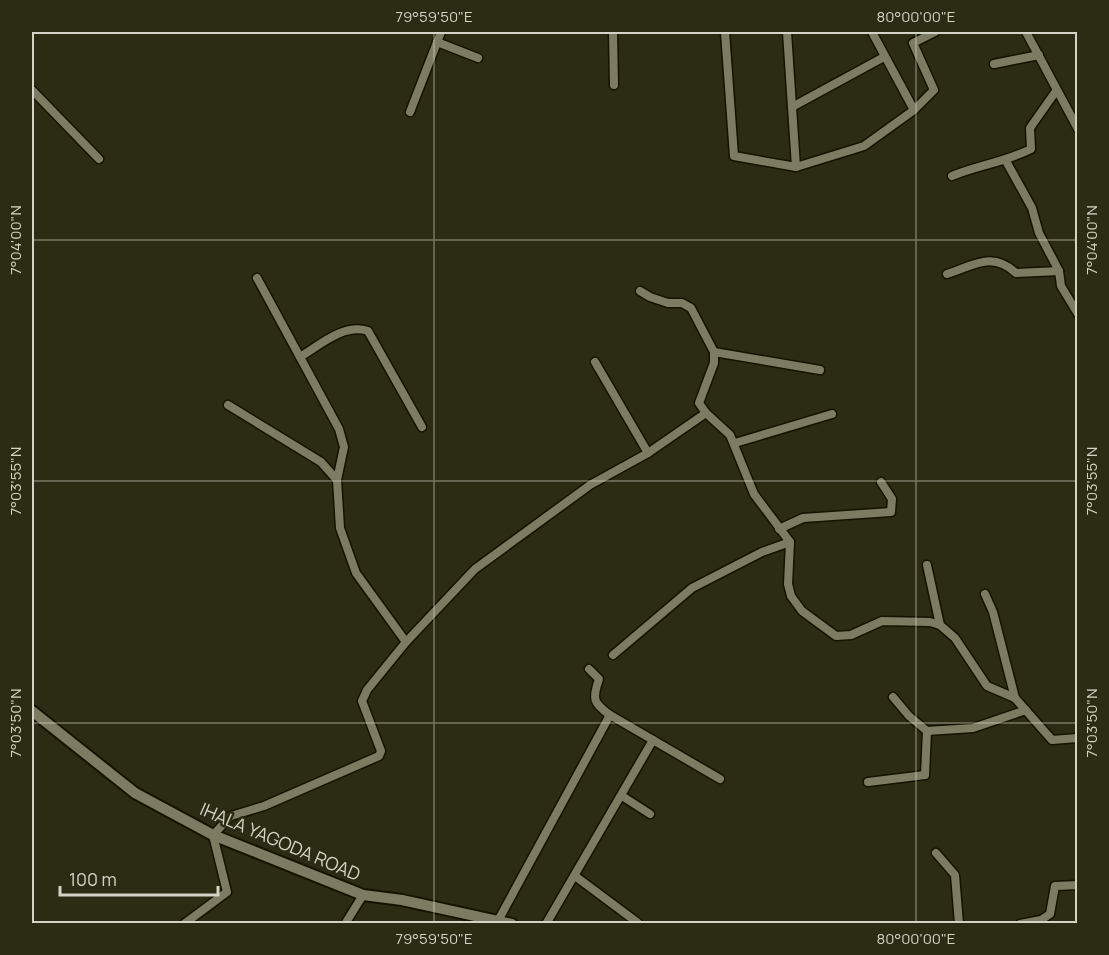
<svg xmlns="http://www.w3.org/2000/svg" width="1109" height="955" font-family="Manrope,sans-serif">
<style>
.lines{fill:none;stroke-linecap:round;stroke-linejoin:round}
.minor-casing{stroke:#151300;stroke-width:11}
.tertiary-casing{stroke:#151300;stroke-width:14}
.minor{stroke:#7d7c62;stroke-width:8}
.tertiary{stroke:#7d7c62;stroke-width:10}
.ticks{fill:none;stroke:#d4d4c6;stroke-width:1.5;stroke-opacity:0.45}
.labels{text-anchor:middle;stroke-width:5;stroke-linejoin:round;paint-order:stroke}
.street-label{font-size:18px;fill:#d4d4c6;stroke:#2c2b14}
.neatline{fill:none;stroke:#d4d4c6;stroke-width:2}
.ticks-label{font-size:15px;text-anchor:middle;fill:#d4d4c6}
</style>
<rect width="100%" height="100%" fill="#2c2b14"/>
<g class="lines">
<defs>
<g id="minor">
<path d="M 613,32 L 614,85"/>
<path d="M 725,32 L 734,156 L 796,167 L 864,146 L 914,110 L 934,90 L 913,43 L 935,32"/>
<path d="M 787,32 L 796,167"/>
<path d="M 872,32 L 914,110"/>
<path d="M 1026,32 L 1078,129"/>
<path d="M 437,42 L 478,58"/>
<path d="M 994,64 L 1039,55"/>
<path d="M 32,90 L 99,159"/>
<path d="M 792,107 L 884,57"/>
<path d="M 410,112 L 441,32"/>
<path d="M 1006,161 L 1032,208 L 1039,233 L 1059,271 L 1061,286 L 1078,314"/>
<path d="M 952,176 C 979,165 1005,162 1031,149 L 1030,128 L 1056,91"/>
<path d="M 947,274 C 975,265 992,251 1016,273 L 1059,271"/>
<path d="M 257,278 L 339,429 L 344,447 L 337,480"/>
<path d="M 640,291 L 650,297 L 668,303 L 682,303 L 691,308 L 714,352 L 714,363 L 699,403 L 706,413 L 730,435 L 754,494 L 790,542 L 788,584 L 791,596 L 802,611 L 836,636 L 851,635 L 882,621 L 930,622 L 940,625 L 955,638 L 987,686 L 1015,698 L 1052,740 L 1078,738"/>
<path d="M 714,352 L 820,370"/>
<path d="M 300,357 C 320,345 344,323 368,331 L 422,427"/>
<path d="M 595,362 L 648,453"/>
<path d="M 228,405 L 321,462 L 337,480 L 340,528 L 356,573 L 406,642"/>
<path d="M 735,443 L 832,414"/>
<path d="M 779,529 L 803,518 L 891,512 L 892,499 L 881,482"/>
<path d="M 927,565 L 940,625"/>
<path d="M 985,594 L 993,612 L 1015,698"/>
<path d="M 613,655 L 692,588 L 762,552 L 790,542"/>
<path d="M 589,669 L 599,679 C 592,699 593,703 610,715"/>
<path d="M 893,697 L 909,716 L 927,731 L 973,728 L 1026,710"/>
<path d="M 653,740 L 720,779"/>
<path d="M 868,782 L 925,775 L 927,731"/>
<path d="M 622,796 L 650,814"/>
<path d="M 936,853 L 955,875 L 959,924"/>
<path d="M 575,876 L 638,923"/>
<path d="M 499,919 L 610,715 L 653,740 L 546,924"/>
<path d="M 184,924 L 227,892 L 213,835 L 231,816 L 264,806 L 379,756 L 381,751 L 362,701 L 367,690 L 406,642 L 475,569 L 590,485 L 648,453 L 706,413"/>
<path d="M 345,924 L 363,895"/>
<path d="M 1020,924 L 1041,920 L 1050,914 L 1055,886 L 1078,885"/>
</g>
<path id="tertiary" d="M 32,711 L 135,793 L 213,835 L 363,895 L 402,900 L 512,924"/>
</defs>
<use href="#minor" class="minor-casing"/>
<use href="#tertiary" class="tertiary-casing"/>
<use href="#minor" class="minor"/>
<use href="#tertiary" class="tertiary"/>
</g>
<path class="ticks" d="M 434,32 L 434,924M 916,32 L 916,924M 32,240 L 1078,240M 32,481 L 1078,481M 32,723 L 1078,723"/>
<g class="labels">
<g class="street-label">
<text transform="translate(280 842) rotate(23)" y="6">IHALA YAGODA ROAD</text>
</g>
</g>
<rect width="1109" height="955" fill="none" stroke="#2c2b14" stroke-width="66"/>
<path d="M60 886v9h158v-9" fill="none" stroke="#d4d4c6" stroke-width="3"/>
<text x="69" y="886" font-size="18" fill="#d4d4c6" stroke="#2c2b14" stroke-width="4.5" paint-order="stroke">100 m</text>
<rect x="33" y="33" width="1043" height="889" class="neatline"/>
<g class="ticks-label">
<text x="434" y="22">79°59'50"E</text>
<text x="916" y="22">80°00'00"E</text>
<text transform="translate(16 240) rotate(-90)" y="5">7°04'00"N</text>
<text transform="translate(1092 240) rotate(-90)" y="5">7°04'00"N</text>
<text transform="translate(16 481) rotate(-90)" y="5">7°03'55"N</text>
<text transform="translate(1092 481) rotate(-90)" y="5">7°03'55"N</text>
<text transform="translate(16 723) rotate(-90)" y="5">7°03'50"N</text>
<text transform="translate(1092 723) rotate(-90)" y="5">7°03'50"N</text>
<text x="434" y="944">79°59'50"E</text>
<text x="916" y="944">80°00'00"E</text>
</g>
</svg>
